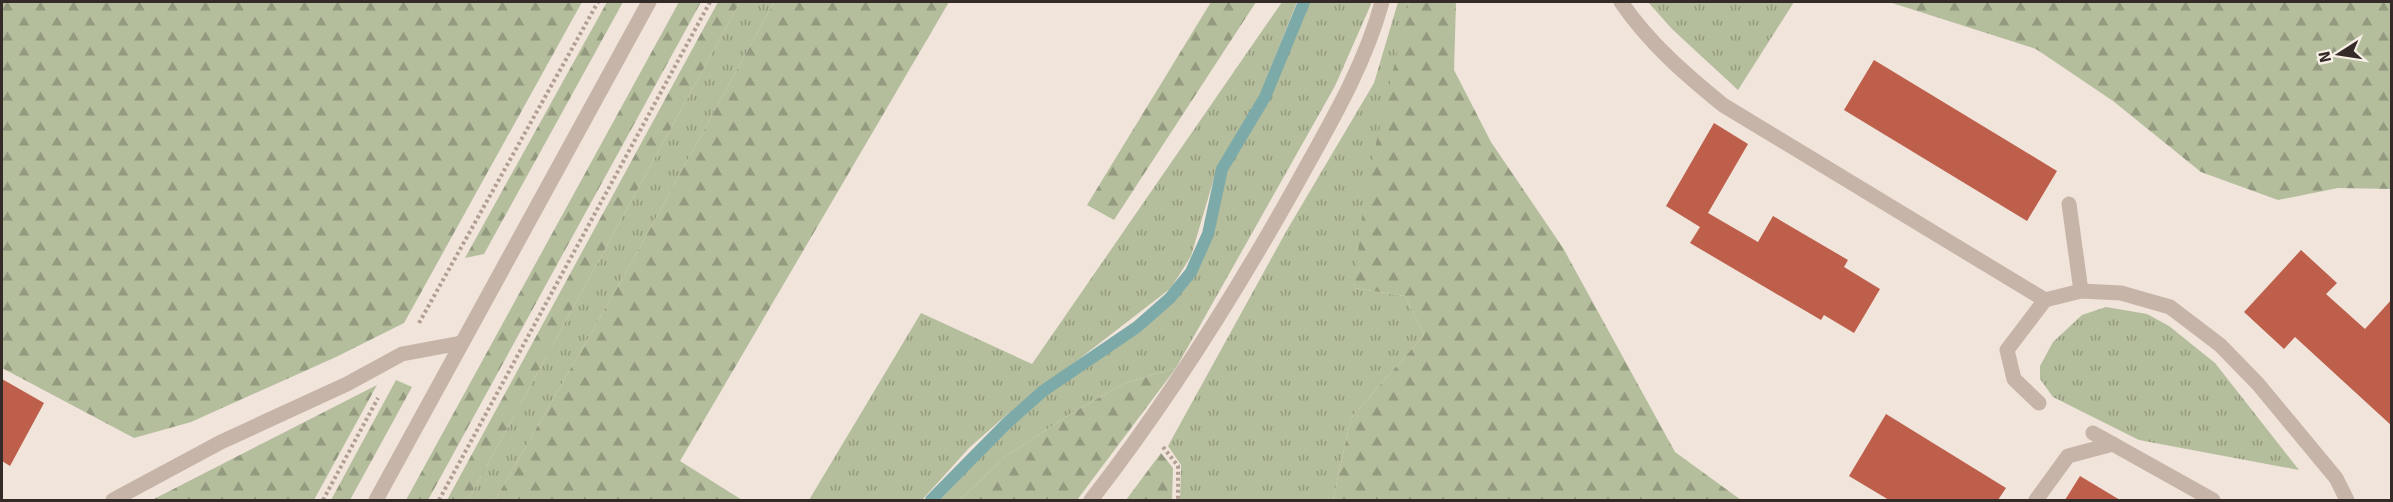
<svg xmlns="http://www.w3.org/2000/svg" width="2393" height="502" font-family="Signika,sans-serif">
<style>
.grass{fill:url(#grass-tufts)}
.forest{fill:url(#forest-firs)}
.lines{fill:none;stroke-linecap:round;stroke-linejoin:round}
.stream{stroke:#7caaa9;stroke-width:12}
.building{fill:#bd5f4b}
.path{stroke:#b29e92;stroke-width:4;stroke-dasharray:3 3;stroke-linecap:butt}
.minor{stroke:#c7b4a8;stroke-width:15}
</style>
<defs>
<pattern id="grass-tufts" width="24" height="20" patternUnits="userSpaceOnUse" patternTransform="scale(1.5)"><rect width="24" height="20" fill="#b4bd9c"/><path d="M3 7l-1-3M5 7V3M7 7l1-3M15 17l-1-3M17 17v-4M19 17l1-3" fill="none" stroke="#939a7f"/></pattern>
<pattern id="forest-firs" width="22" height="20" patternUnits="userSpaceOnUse" patternTransform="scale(1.5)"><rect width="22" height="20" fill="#b4bd9c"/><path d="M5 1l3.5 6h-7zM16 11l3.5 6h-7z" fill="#939a7f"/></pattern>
</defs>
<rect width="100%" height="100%" fill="#f0e4db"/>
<g class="grass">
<path d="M 740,2 L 774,2 L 633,260 L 495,500 L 468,500 Z"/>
<path d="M 1282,2 L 1297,2 L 1260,95 L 1217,168 L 1191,256 L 1171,288 L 1004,417 L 969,448 L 922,500 L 809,500 L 921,313 L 1032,364 Z"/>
<path d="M 1307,2 L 1372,2 L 1335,86 L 1176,368 L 1125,383 L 1072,413 L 1005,457 L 960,500 L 935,500 L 1008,425 L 1044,393 L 1139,330 L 1173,300 L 1193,274 L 1211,235 L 1225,170 L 1268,99 Z"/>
<path d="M 1398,2 L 1409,2 L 1354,288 L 1405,296 L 1424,335 L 1351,418 L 1333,500 L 1180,500 L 1181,465 L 1168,446 L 1287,230 L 1374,83 Z"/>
<path d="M 1648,2 L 1794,2 L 1738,90 L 1672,29 Z"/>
<path d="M 2106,307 L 2147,314 L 2169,326 L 2215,363 L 2299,470 L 2139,440 L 2053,397 L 2040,379 L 2040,366 L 2053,342 L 2082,315 Z"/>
</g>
<g class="forest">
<path d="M 2,2 L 582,2 L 404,323 L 336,357 L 191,422 L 134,438 L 2,368 Z"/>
<path d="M 607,2 L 623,2 L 484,254 L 465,258 Z"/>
<path d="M 679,2 L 701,2 L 428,500 L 406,500 Z"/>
<path d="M 718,2 L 740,2 L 468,500 L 447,500 Z"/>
<path d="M 774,2 L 949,2 L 680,461 L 742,500 L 495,500 L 633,260 Z"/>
<path d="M 1211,2 L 1256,2 L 1114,220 L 1087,205 Z"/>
<path d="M 1409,2 L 1456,2 L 1454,70 L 1491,142 L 1563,248 L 1675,452 L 1741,500 L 1333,500 L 1351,418 L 1424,335 L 1405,296 L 1354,288 L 1365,191 Z"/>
<path d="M 1889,2 L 2391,2 L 2391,189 L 2338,188 L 2278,200 L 2201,172 L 2113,101 L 2036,49 Z"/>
<path d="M 1176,368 L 1077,500 L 960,500 L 1005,457 L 1072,413 L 1125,383 Z"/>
<path d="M 396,380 L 412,387 L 350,500 L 331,500 Z"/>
<path d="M 377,385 L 314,500 L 152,500 Z"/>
<path d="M 1161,453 L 1173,468 L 1172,500 L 1126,500 Z"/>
</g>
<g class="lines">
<path class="stream" d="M 931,500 L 1007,423 L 1043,391 L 1137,327 L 1170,298 L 1191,272 L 1208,234 L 1222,169 L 1265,97 L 1304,2"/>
</g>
<g class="building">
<path d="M 1874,60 L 2057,171 L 2027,221 L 1844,110 Z"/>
<path d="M 1714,123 L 1748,144 L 1708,213 L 1758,242 L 1773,216 L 1848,260 L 1844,267 L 1880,289 L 1854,333 L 1824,315 L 1821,320 L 1690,243 L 1700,227 L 1666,206 Z"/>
<path d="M 2301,250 L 2337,283 L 2326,294 L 2365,329 L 2392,299 L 2392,426 L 2295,337 L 2284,349 L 2244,312 Z"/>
<path d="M 2,379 L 44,403 L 10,466 L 2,461 Z"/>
<path d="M 1886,414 L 2006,488 L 1998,500 L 1889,500 L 1849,476 Z"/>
<path d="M 2080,476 L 2120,500 L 2065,500 Z"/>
</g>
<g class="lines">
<g class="path">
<path d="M 419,323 L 598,2"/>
<path d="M 1163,447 L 1178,466 L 1178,500"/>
<path d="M 323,500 L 378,398"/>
<path d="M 439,500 L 710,2"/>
</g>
<g class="minor">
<path d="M 1621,2 C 1649,43 1685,74 1723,105 L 2045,300"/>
<path d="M 2069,204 L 2081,291"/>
<path d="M 2039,403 L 2014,379 L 2007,350 L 2045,300 L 2081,291 L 2121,293 L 2170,307 L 2220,345 L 2258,384 L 2336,478 L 2347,500"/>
<path d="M 2093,433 L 2213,500"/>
<path d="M 113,500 L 221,442 L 347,384 L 402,354 L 461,343"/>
<path d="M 376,500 L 649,2"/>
<path d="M 1091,500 C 1168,401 1234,296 1295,187 C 1328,127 1364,68 1382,2"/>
<path d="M 2036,500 L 2068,456 L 2113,444"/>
</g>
</g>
<rect width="2393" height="502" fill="none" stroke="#342a27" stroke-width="6"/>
<g transform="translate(2339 54) rotate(258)" stroke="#f8efe7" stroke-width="4.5" paint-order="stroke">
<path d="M0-4.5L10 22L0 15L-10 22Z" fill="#342a27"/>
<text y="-9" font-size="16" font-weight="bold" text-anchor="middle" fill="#342a27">N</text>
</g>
</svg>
